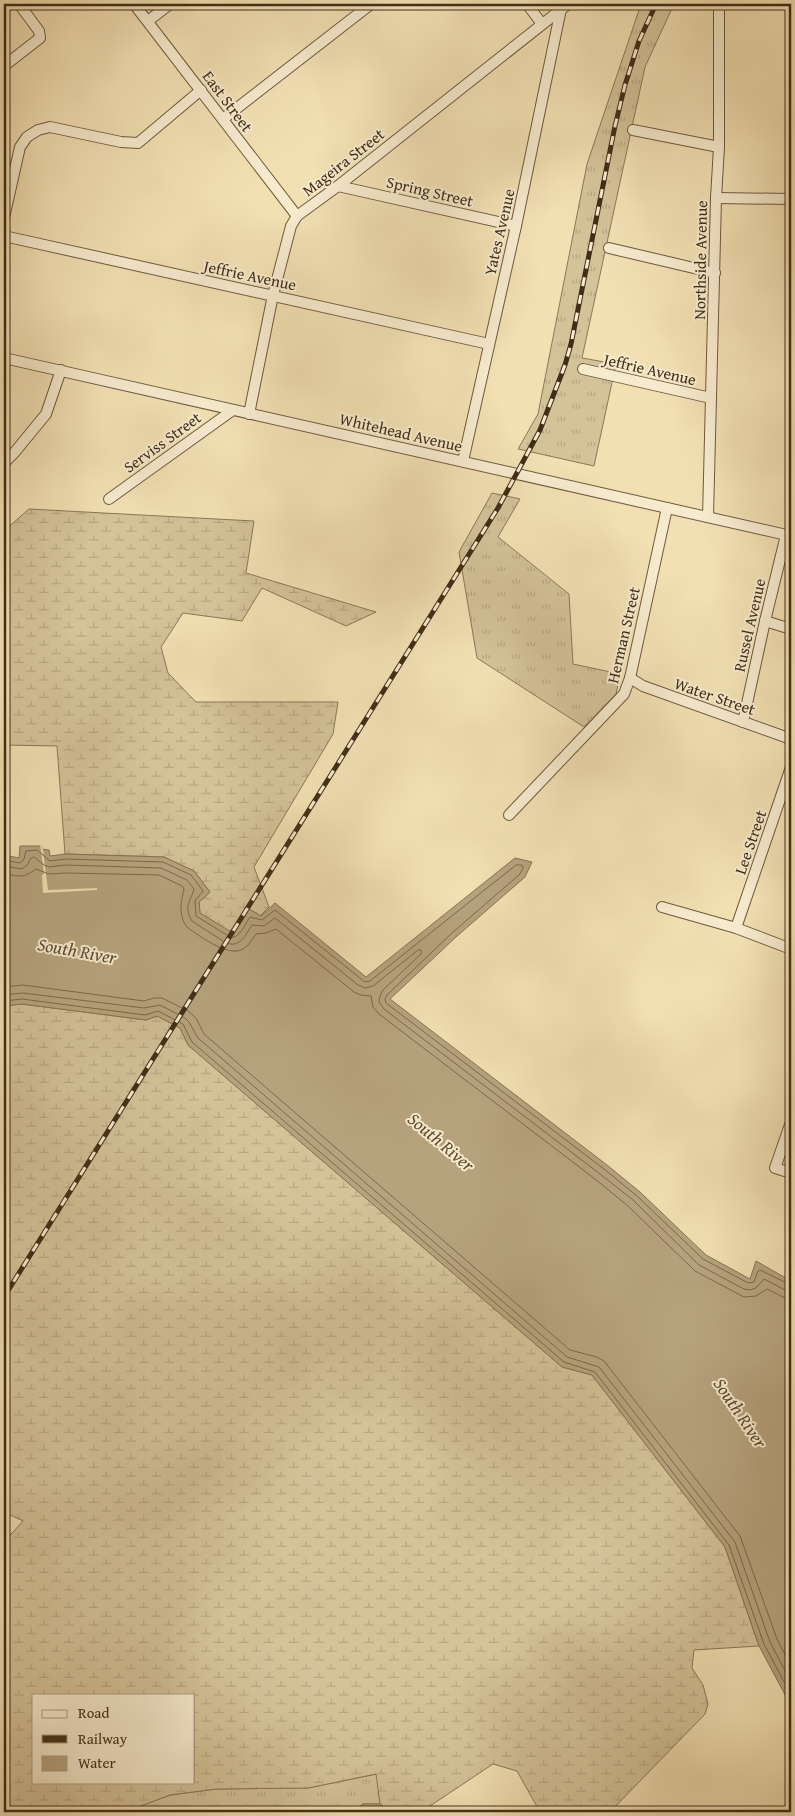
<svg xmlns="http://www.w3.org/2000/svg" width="795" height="1816" font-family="'Gentium Book Plus',serif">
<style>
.grass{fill:url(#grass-tufts);stroke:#8a7858}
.wetland{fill:url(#wetland-marsh);stroke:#8a7858;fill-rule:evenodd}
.water{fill:#b6a37e;stroke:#877455}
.pier{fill:#f2e0b3}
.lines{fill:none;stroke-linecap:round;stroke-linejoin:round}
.shore{stroke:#7c684b;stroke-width:1}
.minor-casing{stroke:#6d5a3f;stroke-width:12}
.minor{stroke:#f7ebce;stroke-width:10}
.rail-casing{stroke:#412e18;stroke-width:5}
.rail{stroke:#f7ebce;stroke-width:3;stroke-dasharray:9;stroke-linecap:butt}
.labels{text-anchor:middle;stroke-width:4;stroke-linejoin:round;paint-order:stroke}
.street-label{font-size:16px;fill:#412e18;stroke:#f7ebce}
.water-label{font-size:18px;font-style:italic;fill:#5e4b32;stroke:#f7ebce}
</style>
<defs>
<pattern id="grass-tufts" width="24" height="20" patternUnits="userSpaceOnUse" patternTransform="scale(1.25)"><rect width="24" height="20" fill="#d4c299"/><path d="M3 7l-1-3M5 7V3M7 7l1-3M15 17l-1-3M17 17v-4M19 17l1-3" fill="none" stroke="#b7a783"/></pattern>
<pattern id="wetland-marsh" width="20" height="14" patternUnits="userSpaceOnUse" patternTransform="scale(1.25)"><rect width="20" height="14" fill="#d4c299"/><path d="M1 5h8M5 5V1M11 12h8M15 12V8" fill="none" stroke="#b7a783"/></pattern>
</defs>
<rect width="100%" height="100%" fill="#f2e0b3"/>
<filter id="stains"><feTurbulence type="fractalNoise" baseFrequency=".004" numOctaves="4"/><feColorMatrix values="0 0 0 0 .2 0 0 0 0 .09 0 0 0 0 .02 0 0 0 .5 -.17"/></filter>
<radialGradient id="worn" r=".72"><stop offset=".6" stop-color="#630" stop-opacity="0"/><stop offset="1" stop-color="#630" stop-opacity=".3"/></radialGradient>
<g class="grass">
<path d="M 641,4 L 674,4 L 645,67 L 582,358 L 616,364 L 594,466 L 518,449 L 538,414 L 587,164 Z"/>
<path d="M 492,493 L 520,499 L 498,537 L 569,594 L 573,664 L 620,674 L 616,694 L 584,727 L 477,658 L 459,552 Z"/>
<path d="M 377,1774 L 380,1804 L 363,1804 L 351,1812 L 125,1812 L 170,1795 L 216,1789 L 308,1788 Z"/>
</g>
<g class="wetland">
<path d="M 29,509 L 254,521 L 246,573 L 376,612 L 346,626 L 262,588 L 242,621 L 183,613 L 161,647 L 168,673 L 196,702 L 338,702 L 333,734 L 254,867 L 269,907 L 260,916 L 249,909 L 233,934 L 200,913 L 199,902 L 210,892 L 194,871 L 164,857 L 65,854 L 57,746 L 4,745 L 4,531 Z"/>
<path d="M 21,1004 L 146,1020 L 157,1016 L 180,1028 L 188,1045 L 562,1367 L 592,1375 L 725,1547 L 759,1646 L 694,1650 L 692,1668 L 703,1685 L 708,1704 L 705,1714 L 610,1812 L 540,1812 L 517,1771 L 493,1764 L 421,1812 L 391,1812 L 380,1804 L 376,1774 L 308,1788 L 216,1789 L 170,1795 L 125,1812 L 4,1812 L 4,1542 L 23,1521 L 4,1512 L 4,1006 ZM 34,1695 L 194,1695 L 194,1782 L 34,1782 Z"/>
</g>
<g class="water">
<path d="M 20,846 L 42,846 L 42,849 L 49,850 L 50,856 L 65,854 L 164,857 L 194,871 L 210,892 L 199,902 L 200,913 L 233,933 L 249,909 L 261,916 L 275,903 L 366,977 L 515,858 L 532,862 L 525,877 L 456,937 L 390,999 L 607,1165 L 640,1192 L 706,1255 L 750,1279 L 756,1261 L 791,1281 L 791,1706 L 759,1646 L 725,1547 L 592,1375 L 562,1367 L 188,1045 L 180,1028 L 157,1016 L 146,1020 L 22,1004 L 4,1006 L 4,855 L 19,858 Z"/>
<path d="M 363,1804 L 380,1804 L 391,1812 L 351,1812 Z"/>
</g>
<path class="pier" d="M 40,843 L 42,843 L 48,890 L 97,888 L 97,890 L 43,893 L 42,875 L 44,874 Z"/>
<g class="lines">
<g class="shore">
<path d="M 4,860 L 20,863 L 24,859 L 26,851 L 37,850 L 50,861 L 65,859 L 163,862 L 191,875 L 203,891 L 195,901 L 196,916 L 230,937 C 240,939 245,924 250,917 L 262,920 L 275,910 L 365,982 L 370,981 L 516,865 L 522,865 L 523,868 L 520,874 L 452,933 L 387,995 L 385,999 L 386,1003 L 604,1169 L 637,1196 L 703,1259 L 748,1283 L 754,1282 L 758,1271 L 760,1270 L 791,1285"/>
<path d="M 4,866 L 22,869 L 28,864 L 31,858 L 34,857 L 44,865 L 49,867 L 65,865 L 161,868 L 187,880 L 194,889 C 191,901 183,906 192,921 L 226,943 C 241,948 245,935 252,925 L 264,926 L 275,918 L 358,985 L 365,988 L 373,986 L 418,950 L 421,950 L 421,954 L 383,990 L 380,996 L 379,1002 L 384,1009 L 600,1174 L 633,1200 L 699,1265 L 744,1289 L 750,1290 L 756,1288 L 764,1279 L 785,1290 L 791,1291"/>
<path d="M 4,874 C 20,876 22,879 36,869 L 49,874 L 66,873 L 159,875 L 182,886 L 184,889 C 181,902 178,915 187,927 C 199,936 229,958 243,949 C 249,946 252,939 256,934 L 266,933 L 276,929 L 354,992 L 361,995 L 371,996 L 373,1007 L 379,1014 L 595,1179 L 628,1206 L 695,1271 L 744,1297 L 756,1296 L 767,1289 L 783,1297 L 791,1298"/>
<path d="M 4,987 L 23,985 L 144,1001 L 154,998 L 162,998 L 188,1011 L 196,1018 L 204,1034 L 570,1350 L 597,1357 L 604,1361 L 740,1536 L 777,1639 L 791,1666"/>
<path d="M 4,995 L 23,993 L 144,1008 L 160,1005 L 185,1018 L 189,1022 L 198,1038 L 567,1357 L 599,1367 L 735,1542 L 770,1642 L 791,1682"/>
<path d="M 4,1001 L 22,999 L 145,1015 L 158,1011 L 183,1024 L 192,1042 L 564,1362 L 595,1372 L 729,1545 L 764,1644 L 791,1695"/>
</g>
<defs>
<g id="minor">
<path d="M 134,4 L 297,216"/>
<path d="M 527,4 L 542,24"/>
<path d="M 148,21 L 170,4"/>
<path d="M 4,66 L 40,38 L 39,31 L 19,4"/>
<path d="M 223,119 L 371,4"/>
<path d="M 633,130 L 719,147"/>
<path d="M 338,186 L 516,226"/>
<path d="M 716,198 L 791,199"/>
<path d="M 4,218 L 20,147 L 27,137 L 38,130 L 50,127 L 121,142 L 138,143 L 201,90"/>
<path d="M 4,236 L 489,344"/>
<path d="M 609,248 L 715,273"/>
<path d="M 4,358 L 791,536"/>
<path d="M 583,369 L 711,398"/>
<path d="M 249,414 L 273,295 L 291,226 L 297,216 L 338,186 L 568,4"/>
<path d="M 463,461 L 516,226 L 561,9"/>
<path d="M 4,463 L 14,453 L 46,414 L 61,370"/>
<path d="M 109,499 L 233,410"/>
<path d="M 708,517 L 716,198 L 719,147 L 719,4"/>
<path d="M 765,621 L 791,629"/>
<path d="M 630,678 L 643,686 L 791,739"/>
<path d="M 743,722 L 765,621 L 786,535"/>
<path d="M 509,815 L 624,694 L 630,678 L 667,508"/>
<path d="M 662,907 L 736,928 L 791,949"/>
<path d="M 736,928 L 791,767"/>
<path d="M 791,1122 L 775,1168 L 791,1173"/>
</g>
</defs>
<use href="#minor" class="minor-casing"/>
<use href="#minor" class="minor"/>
<defs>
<path id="rail" d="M 4,1297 L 498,508 L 540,430 L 565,365 L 571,344 L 615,126 L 625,85 L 639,41 L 656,4"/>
</defs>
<use href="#rail" class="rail-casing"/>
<use href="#rail" class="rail"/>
</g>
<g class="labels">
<g class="street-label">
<text transform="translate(228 101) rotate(53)" y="6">East Street</text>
<text transform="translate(343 162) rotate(-38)" y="6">Mageira Street</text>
<text transform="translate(430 191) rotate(13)" y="6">Spring Street</text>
<text transform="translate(499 232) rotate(-77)" y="6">Yates Avenue</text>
<text transform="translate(700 260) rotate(-89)" y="6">Northside Avenue</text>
<text transform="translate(250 275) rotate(12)" y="6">Jeffrie Avenue</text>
<text transform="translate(650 369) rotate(13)" y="6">Jeffrie Avenue</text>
<text transform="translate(401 432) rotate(13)" y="6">Whitehead Avenue</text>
<text transform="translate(162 442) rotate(-36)" y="6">Serviss Street</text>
<text transform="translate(749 625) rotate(-77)" y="6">Russel Avenue</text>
<text transform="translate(623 635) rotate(-77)" y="6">Herman Street</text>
<text transform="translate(715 696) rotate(19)" y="6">Water Street</text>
<text transform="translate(750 842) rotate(-71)" y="6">Lee Street</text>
</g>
<g class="water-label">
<text transform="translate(77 951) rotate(10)" y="6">South River</text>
<text transform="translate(441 1142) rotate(40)" y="6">South River</text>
<text transform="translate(740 1413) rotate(56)" y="6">South River</text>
</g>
</g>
<rect width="795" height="1816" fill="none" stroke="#f2e0b3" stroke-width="20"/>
<rect x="5" y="5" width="785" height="1806" fill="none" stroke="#412e18" stroke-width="2.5"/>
<rect x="10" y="10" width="775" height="1796" fill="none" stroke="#412e18"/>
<rect x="32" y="1694" width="162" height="90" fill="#f7ebce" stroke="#ae9f85"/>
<rect x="42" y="1710" width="25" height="8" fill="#f7ebce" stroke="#ae9f85"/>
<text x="78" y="1718" font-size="15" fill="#412e18">Road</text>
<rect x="42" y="1735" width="25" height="8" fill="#412e18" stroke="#ae9f85"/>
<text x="78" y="1744" font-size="15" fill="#412e18">Railway</text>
<rect x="42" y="1756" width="25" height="15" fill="#b6a37e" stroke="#ae9f85"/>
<text x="78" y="1768" font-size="15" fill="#412e18">Water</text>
<rect width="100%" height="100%" filter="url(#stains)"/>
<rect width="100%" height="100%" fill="url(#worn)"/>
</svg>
